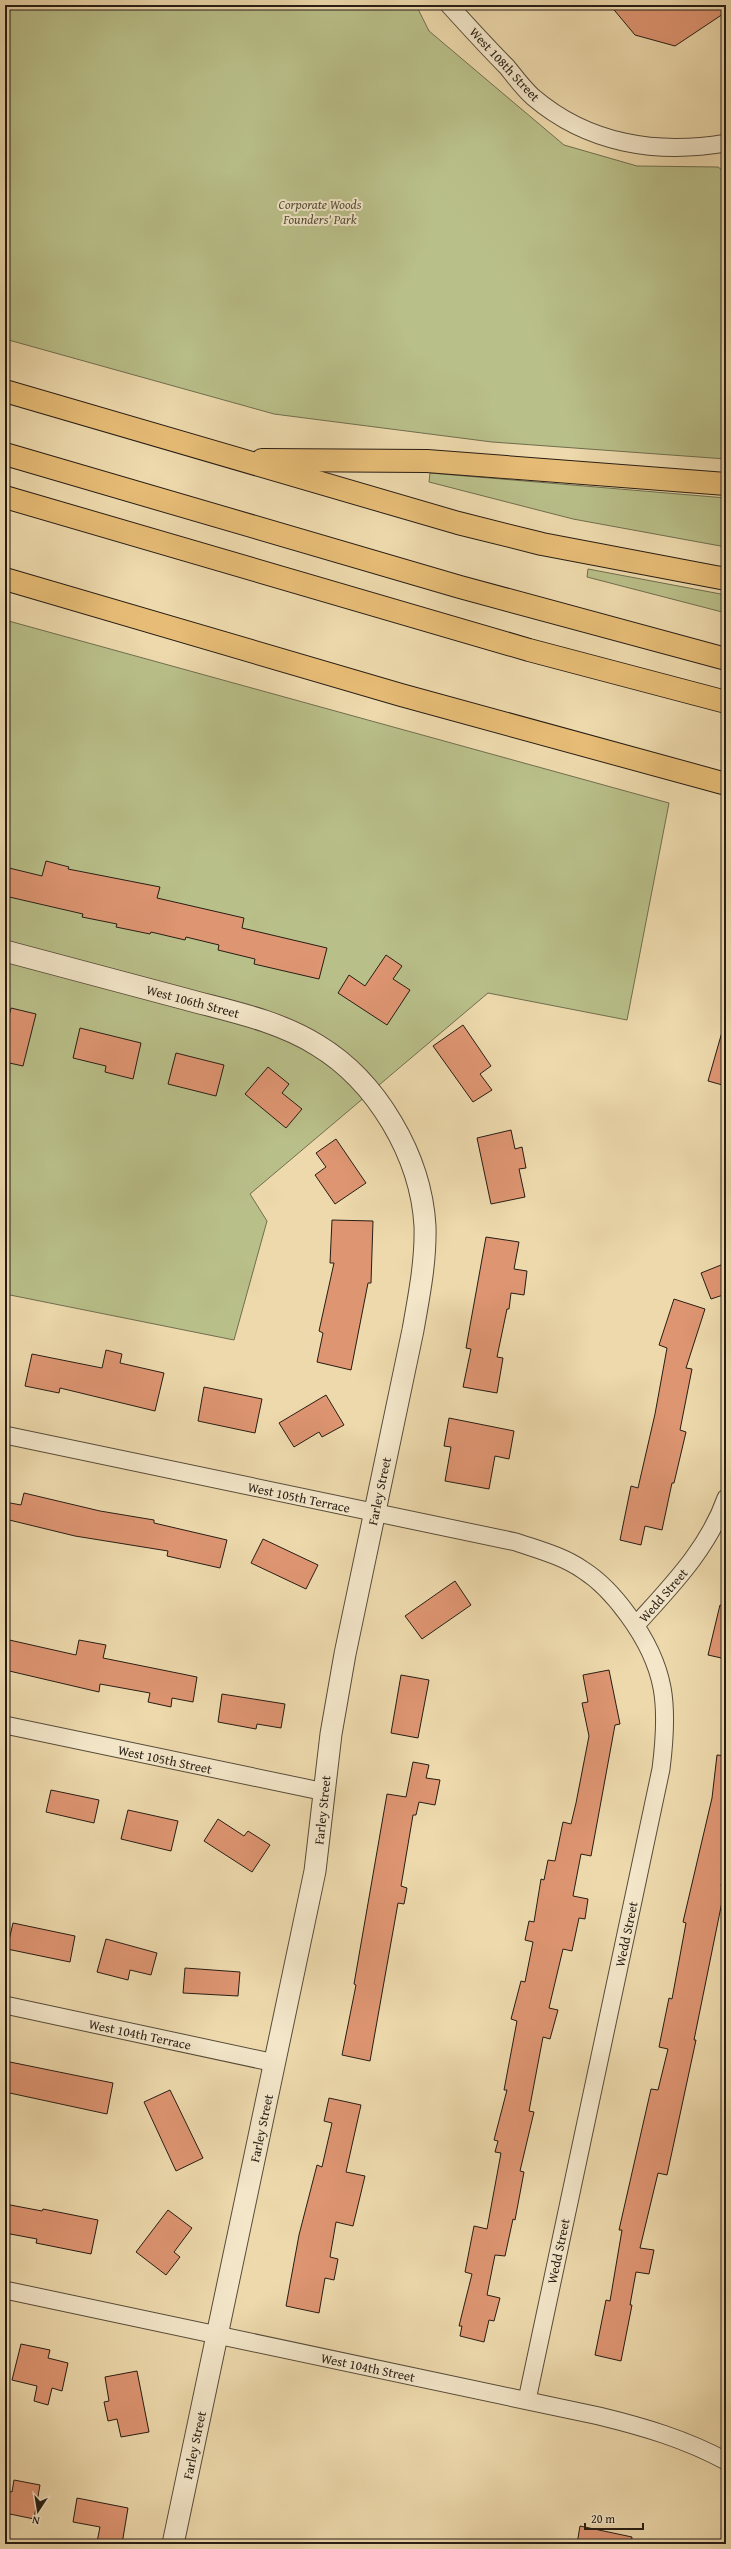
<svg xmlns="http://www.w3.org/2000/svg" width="731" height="2549" font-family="'Gentium Book Plus',serif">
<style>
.green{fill:#b9bf89;stroke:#706e4e}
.building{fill:#de9572;stroke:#271d14}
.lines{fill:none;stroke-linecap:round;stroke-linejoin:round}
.minor-casing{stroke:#584c3a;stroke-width:19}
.tertiary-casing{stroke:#584c3a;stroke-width:23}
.motorway-casing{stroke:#271d14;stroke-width:24}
.minor{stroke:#f3e6c9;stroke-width:17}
.tertiary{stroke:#f3e6c9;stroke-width:21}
.motorway{stroke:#e6bc76;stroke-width:22}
.labels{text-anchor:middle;stroke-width:4;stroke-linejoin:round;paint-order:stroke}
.street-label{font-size:13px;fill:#271d14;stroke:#f3e6c9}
.park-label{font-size:13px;font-style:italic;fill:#534e37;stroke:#f3e6c9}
</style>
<rect width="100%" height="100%" fill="#edd9ac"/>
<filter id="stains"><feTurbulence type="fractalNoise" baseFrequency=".005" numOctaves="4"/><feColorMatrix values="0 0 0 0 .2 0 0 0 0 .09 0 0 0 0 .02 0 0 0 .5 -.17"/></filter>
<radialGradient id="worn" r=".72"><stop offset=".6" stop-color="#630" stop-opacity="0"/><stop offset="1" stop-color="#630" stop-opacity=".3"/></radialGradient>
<g class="green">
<path d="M 5,5 L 416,5 L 429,31 L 564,145 L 637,166 L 718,167 L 726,173 L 726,459 L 492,442 L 274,414 L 5,339 Z"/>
<path d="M 430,473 L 726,498 L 726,547 L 573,519 L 429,482 Z"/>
<path d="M 588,569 L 726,595 L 726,613 L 587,577 Z"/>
<path d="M 5,620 L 669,803 L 627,1020 L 488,993 L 250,1194 L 267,1221 L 234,1340 L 5,1294 Z"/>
</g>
<g class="building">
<path d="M 610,5 L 726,5 L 726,12 L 675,46 L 635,35 Z"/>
<path d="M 46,861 L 69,867 L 68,869 L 160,887 L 157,898 L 244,918 L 242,928 L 327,948 L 319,979 L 254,964 L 255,959 L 218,950 L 219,945 L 186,937 L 185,940 L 151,932 L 150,934 L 116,927 L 117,924 L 82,917 L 83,914 L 5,896 L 5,867 L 42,876 Z"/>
<path d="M 386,955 L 402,966 L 393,979 L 410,990 L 387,1025 L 338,993 L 349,975 L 365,986 Z"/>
<path d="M 11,1008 L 36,1014 L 23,1066 L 5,1062 L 5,1033 Z"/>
<path d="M 463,1025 L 491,1066 L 480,1074 L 492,1090 L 473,1102 L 433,1046 Z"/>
<path d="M 80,1028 L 141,1043 L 133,1079 L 105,1072 L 106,1066 L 73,1058 Z"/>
<path d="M 722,1032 L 726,1033 L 726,1086 L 708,1081 Z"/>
<path d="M 176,1053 L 224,1065 L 216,1096 L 168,1084 Z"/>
<path d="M 268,1067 L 289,1084 L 282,1093 L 302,1109 L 286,1128 L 245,1094 Z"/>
<path d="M 511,1130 L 515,1149 L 522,1147 L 526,1168 L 519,1169 L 525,1197 L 491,1204 L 477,1138 Z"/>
<path d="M 336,1139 L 366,1183 L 335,1204 L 315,1175 L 326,1167 L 316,1153 Z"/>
<path d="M 332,1220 L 373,1221 L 371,1283 L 368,1283 L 351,1370 L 317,1362 L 323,1333 L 319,1331 L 334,1263 L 330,1263 Z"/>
<path d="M 486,1237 L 519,1242 L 514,1269 L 527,1271 L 524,1295 L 511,1293 L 509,1309 L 507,1309 L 497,1357 L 503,1358 L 497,1393 L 463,1387 L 471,1349 L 466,1348 Z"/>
<path d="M 726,1263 L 726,1294 L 711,1299 L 701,1273 Z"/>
<path d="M 674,1299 L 705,1309 L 686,1368 L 692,1369 L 680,1430 L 686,1432 L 674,1483 L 672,1483 L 662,1530 L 645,1526 L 641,1545 L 620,1540 L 631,1486 L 638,1488 L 655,1414 L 667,1348 L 659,1345 Z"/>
<path d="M 106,1350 L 122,1354 L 120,1363 L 164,1373 L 155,1411 L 60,1388 L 59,1393 L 25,1386 L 32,1354 L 102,1368 Z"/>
<path d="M 204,1387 L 262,1399 L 255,1433 L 198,1421 Z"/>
<path d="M 326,1395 L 344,1425 L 322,1437 L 319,1432 L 294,1447 L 279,1423 Z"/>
<path d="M 449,1418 L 514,1431 L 509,1459 L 495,1456 L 489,1489 L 445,1481 L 451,1447 L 444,1446 Z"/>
<path d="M 24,1493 L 100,1511 L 154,1520 L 154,1523 L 227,1540 L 220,1568 L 167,1556 L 168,1551 L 75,1536 L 5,1519 L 5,1502 L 21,1505 Z"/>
<path d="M 263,1539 L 318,1565 L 306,1589 L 251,1563 Z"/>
<path d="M 455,1581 L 471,1605 L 422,1639 L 405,1616 Z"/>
<path d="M 720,1605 L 726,1606 L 726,1659 L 708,1655 Z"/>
<path d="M 5,1639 L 76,1655 L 79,1640 L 106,1645 L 103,1658 L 197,1677 L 193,1702 L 172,1698 L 171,1707 L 148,1702 L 150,1693 L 100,1684 L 99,1692 L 5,1670 Z"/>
<path d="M 609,1670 L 620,1724 L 615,1725 L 591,1856 L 581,1854 L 573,1896 L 588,1899 L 585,1919 L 579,1918 L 572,1951 L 563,1949 L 549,2008 L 558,2010 L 550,2039 L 543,2037 L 529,2111 L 534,2112 L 520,2171 L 524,2172 L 515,2220 L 513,2219 L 505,2256 L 495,2255 L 487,2295 L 500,2298 L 494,2321 L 489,2320 L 484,2342 L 460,2336 L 462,2326 L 459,2326 L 472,2274 L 465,2272 L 474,2226 L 487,2229 L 501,2153 L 495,2152 L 498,2141 L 494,2140 L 507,2090 L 504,2090 L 517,2021 L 511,2019 L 521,1981 L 525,1982 L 533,1942 L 525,1940 L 529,1921 L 534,1922 L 541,1879 L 544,1880 L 548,1860 L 555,1861 L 563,1822 L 571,1824 L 576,1803 L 589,1736 L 582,1703 L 588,1702 L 583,1675 Z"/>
<path d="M 401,1675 L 429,1680 L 418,1738 L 391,1733 Z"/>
<path d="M 222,1694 L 285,1704 L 281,1728 L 257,1724 L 256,1729 L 218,1722 Z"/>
<path d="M 717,1755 L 726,1756 L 726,1865 L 721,1886 L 725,1887 L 694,2040 L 696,2040 L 667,2175 L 658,2173 L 640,2248 L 654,2250 L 649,2274 L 636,2272 L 630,2305 L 632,2305 L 621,2361 L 595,2355 L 606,2300 L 610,2301 L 622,2230 L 619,2230 L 651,2089 L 658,2090 L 668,2049 L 659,2047 L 669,1998 L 672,1999 L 686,1923 L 683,1922 L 712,1798 Z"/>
<path d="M 413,1762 L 429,1765 L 426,1778 L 440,1780 L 435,1805 L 419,1802 L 416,1815 L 413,1815 L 401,1886 L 407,1888 L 404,1904 L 398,1903 L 370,2061 L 342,2055 L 356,1985 L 354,1984 L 387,1794 L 406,1797 Z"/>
<path d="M 51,1790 L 99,1800 L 94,1823 L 46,1812 Z"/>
<path d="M 128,1810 L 178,1821 L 171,1851 L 121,1839 Z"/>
<path d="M 218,1819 L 244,1836 L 248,1831 L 270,1845 L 252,1872 L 204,1841 Z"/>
<path d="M 13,1923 L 75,1936 L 70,1962 L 7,1949 Z"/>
<path d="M 106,1939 L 157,1953 L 151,1975 L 130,1970 L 128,1980 L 97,1972 Z"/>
<path d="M 185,1968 L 240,1972 L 238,1996 L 183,1993 Z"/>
<path d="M 5,2061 L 113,2083 L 107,2114 L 5,2092 Z"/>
<path d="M 170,2090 L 203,2158 L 176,2171 L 144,2102 Z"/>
<path d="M 329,2098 L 361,2105 L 346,2172 L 365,2176 L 353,2226 L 336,2222 L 330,2257 L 338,2259 L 334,2280 L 325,2278 L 319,2313 L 286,2306 L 299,2235 L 317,2165 L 322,2167 L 332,2123 L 324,2121 Z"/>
<path d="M 5,2204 L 42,2211 L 43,2209 L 98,2220 L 91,2254 L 36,2243 L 37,2239 L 5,2233 Z"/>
<path d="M 168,2210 L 192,2228 L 174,2252 L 180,2257 L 166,2275 L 136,2252 Z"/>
<path d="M 21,2344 L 50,2350 L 48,2358 L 68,2363 L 62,2391 L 52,2388 L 48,2405 L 34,2401 L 37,2386 L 12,2380 Z"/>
<path d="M 137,2371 L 149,2432 L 121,2437 L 117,2419 L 108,2421 L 104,2402 L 109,2401 L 105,2377 Z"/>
<path d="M 14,2480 L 40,2485 L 34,2519 L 5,2513 L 5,2490 L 12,2492 Z"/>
<path d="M 77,2498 L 128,2508 L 122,2544 L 97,2542 L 100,2527 L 73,2522 Z"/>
<path d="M 580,2526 L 632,2537 L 631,2544 L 577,2544 Z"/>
</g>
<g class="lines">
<defs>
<g id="minor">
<path d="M 449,5 C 468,26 487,47 507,67 C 515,77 523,88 533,97 C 588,144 657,155 726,143"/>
<path d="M 5,1435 L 516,1542 C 539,1550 563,1556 583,1570 C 602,1582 615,1597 628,1615 C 667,1668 669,1706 661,1769 L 527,2400"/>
<path d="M 636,1625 C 671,1586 708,1549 726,1498"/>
<path d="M 5,1725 L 325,1792"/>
<path d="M 5,2005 L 275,2063"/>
<path d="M 5,2290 L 599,2416 C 644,2427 685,2439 726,2461"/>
</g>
<path id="tertiary" d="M 5,951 C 65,967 125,983 185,999 C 229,1011 277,1020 317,1045 C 377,1081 421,1156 425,1226 C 426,1261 419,1296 413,1330 L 345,1654 L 331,1734 L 315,1871 L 173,2544"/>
<g id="motorway">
<path d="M 5,391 L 458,523 L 542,544 L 726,579"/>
<path d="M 5,454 L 460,587 L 726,659"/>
<path d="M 262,460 L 427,461 L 726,484"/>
<path d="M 5,497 L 529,650 L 726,702"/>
<path d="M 5,579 L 401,695 L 726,784"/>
</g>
</defs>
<use href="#minor" class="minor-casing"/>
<use href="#tertiary" class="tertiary-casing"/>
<use href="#motorway" class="motorway-casing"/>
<use href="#minor" class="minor"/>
<use href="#tertiary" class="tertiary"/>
<use href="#motorway" class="motorway"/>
</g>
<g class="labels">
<g class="street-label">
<text transform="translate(505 64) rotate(47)" y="5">West 108th Street</text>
<text transform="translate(193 1001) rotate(15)" y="5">West 106th Street</text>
<text transform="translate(379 1491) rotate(-78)" y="5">Farley Street</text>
<text transform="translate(299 1497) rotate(12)" y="5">West 105th Terrace</text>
<text transform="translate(663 1595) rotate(-49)" y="5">Wedd Street</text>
<text transform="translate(165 1759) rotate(12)" y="5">West 105th Street</text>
<text transform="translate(322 1810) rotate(-84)" y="5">Farley Street</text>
<text transform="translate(626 1934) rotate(-78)" y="5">Wedd Street</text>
<text transform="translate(140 2034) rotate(12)" y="5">West 104th Terrace</text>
<text transform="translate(261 2128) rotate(-78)" y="5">Farley Street</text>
<text transform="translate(558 2251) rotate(-78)" y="5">Wedd Street</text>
<text transform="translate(368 2367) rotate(12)" y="5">West 104th Street</text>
<text transform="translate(194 2445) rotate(-78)" y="5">Farley Street</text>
</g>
<g class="park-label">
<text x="320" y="209">Corporate Woods<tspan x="320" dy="15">Founders' Park</tspan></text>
</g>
</g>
<rect width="731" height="2549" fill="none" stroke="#edd9ac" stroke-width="20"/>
<rect x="6" y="6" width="719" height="2537" fill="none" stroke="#271d14" stroke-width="2"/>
<rect x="10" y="10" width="711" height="2529" fill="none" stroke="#271d14"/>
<g transform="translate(38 2511) rotate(192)" stroke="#f3e6c9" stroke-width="3" paint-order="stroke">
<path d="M0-3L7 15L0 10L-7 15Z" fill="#271d14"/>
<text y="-6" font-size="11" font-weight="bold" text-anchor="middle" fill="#271d14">N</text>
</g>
<path d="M585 2523v6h58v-6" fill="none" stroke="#271d14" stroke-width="2"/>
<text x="591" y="2523" font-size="12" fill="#271d14" stroke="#f3e6c9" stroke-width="3" paint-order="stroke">20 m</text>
<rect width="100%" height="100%" filter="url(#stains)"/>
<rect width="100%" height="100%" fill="url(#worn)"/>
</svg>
